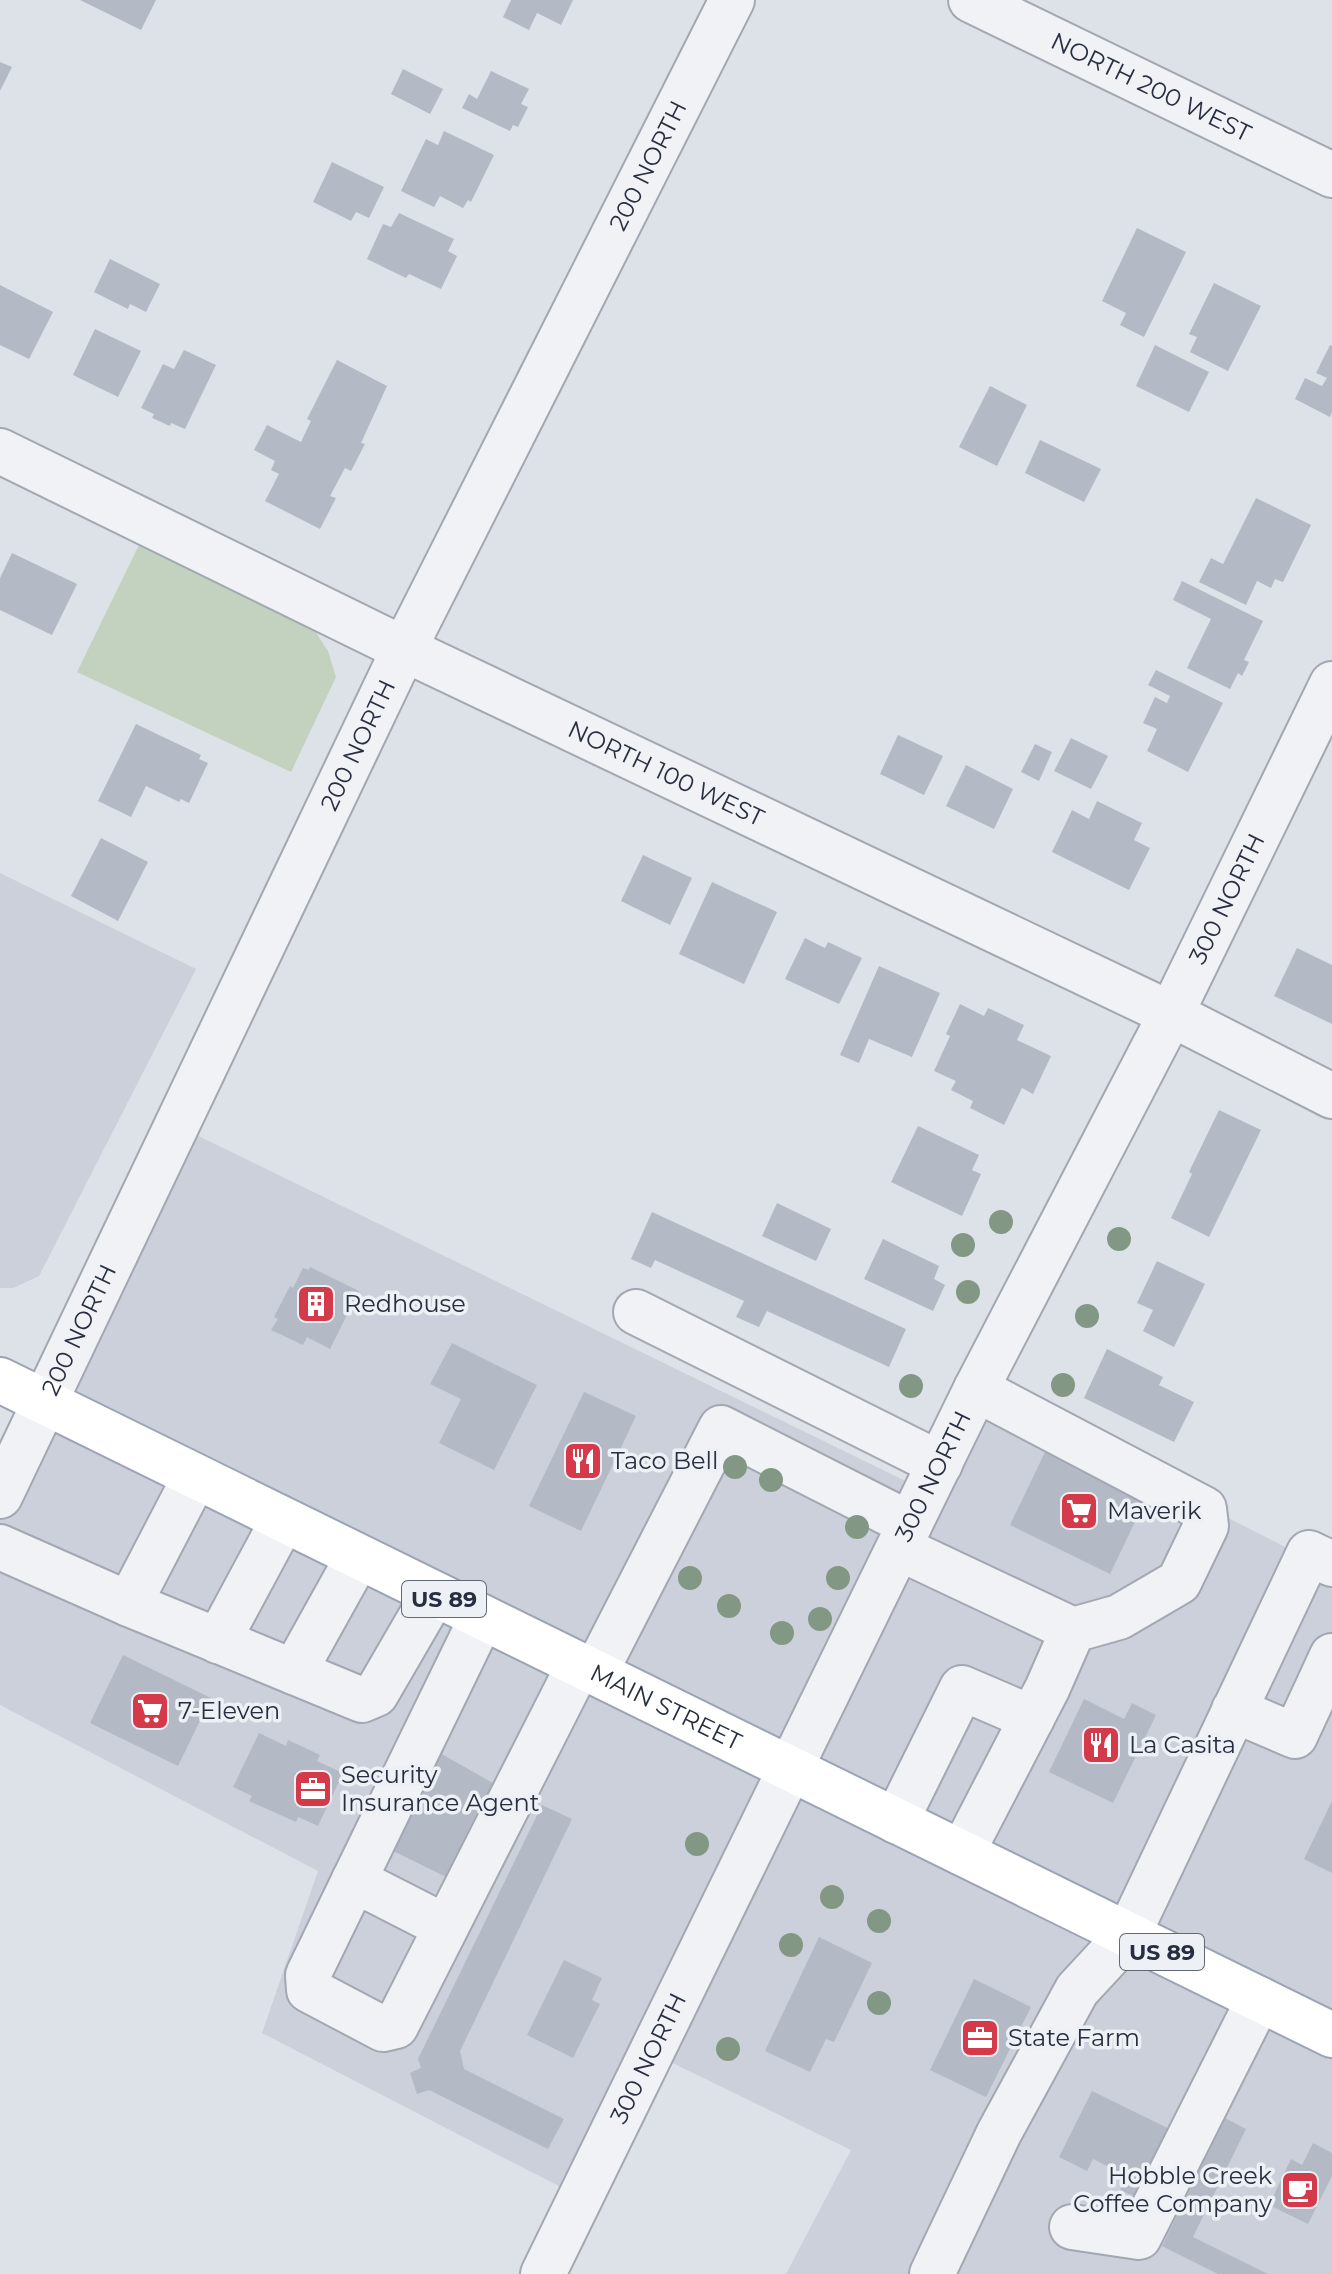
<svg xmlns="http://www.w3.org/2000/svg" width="1332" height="2274" font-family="Montserrat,sans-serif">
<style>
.built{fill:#cbd0da}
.green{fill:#c2d2be}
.building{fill:#b4bac5}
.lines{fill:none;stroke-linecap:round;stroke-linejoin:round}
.minor-casing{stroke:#a2a8b2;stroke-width:48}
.major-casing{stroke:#9ca4b4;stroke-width:48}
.minor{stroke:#f0f2f6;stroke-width:44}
.major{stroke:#fff;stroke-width:44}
.tree{fill:#829884}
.labels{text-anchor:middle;stroke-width:7;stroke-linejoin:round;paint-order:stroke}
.shield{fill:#edf0f5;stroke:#626876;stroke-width:2}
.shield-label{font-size:22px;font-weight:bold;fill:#262e3f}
.street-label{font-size:24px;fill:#262e3f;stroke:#edf0f5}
.poi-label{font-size:24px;fill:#262e3f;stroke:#edf0f5;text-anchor:start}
</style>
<rect width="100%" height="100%" fill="#dde1e8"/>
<g class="built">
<path d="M 0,873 L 196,969 L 39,1276 L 13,1288 L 0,1288 Z"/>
<path d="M 178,1126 L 926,1491 L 976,1389 L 1332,1571 L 1332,2274 L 786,2274 L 851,2150 L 652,2053 L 580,2197 L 262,2033 L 318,1871 L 0,1705 L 0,1493 Z"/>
</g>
<path class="green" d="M 139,545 L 313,628 L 328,651 L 336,677 L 291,772 L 77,672 Z"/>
<g class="building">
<path d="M 80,0 L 156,0 L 141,30 Z"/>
<path d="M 511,0 L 573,0 L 561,25 L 537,13 L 529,30 L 503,17 Z"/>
<path d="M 0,62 L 12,67 L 0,91 Z"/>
<path d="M 403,69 L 443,89 L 430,114 L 391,94 Z"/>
<path d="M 491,71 L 529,89 L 521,104 L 528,107 L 518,127 L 513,125 L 510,131 L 462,108 L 469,94 L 477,99 Z"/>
<path d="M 444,131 L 494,155 L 471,202 L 468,200 L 463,208 L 440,196 L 434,207 L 401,191 L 426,139 L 438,145 Z"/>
<path d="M 332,162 L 384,187 L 369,218 L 356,212 L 351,221 L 313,202 Z"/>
<path d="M 399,213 L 454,239 L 448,251 L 457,256 L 441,289 L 409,274 L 406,278 L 367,259 L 383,224 L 391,227 Z"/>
<path d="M 1137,228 L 1186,252 L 1144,337 L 1120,325 L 1126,313 L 1102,301 Z"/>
<path d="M 110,259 L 160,284 L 146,312 L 130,304 L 128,309 L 94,292 Z"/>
<path d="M 1214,283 L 1261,306 L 1228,371 L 1190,352 L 1197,337 L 1189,334 Z"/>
<path d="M 0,285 L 53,312 L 29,359 L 0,345 Z"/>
<path d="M 95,329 L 141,351 L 118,397 L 73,375 Z"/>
<path d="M 1155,345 L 1209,372 L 1189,412 L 1136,386 Z"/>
<path d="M 1330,345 L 1332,346 L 1332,412 L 1330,417 L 1295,399 L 1305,378 L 1322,386 L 1327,378 L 1316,373 Z"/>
<path d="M 184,350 L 216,365 L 185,429 L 171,423 L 170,426 L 152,418 L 154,414 L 141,408 L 163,364 L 174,369 Z"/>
<path d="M 337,360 L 387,386 L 361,443 L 365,444 L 351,471 L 345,468 L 330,496 L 336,498 L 320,529 L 265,501 L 279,474 L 271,470 L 275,461 L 254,450 L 267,425 L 301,442 L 311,421 L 307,419 Z"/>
<path d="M 990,386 L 1027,405 L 997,466 L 959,447 Z"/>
<path d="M 1040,440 L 1101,469 L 1084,502 L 1025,473 Z"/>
<path d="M 1256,498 L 1311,525 L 1283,582 L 1275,579 L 1271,588 L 1257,581 L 1246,605 L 1199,582 L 1211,558 L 1223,564 Z"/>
<path d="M 12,553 L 77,584 L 52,635 L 0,610 L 0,578 Z"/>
<path d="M 1182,581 L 1263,621 L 1244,660 L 1249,662 L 1242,676 L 1238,673 L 1230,689 L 1187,668 L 1211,619 L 1173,600 Z"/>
<path d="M 1156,670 L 1223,703 L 1188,772 L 1147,751 L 1157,729 L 1143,723 L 1155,697 L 1167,703 L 1170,696 L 1148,685 Z"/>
<path d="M 136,724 L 201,755 L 199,759 L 208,763 L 189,803 L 181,799 L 179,802 L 146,786 L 131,817 L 98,801 Z"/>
<path d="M 898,735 L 943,756 L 924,795 L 880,774 Z"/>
<path d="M 1071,738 L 1108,756 L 1091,789 L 1054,771 Z"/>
<path d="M 1035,744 L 1052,752 L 1039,781 L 1021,772 Z"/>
<path d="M 966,765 L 1013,789 L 994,829 L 946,806 Z"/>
<path d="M 1097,801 L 1142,823 L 1134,840 L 1150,848 L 1129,890 L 1052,852 L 1072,810 L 1089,819 Z"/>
<path d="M 101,838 L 148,862 L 118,921 L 71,896 Z"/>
<path d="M 643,855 L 692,878 L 670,925 L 621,901 Z"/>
<path d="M 712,882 L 777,912 L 744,984 L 679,954 Z"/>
<path d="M 805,938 L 825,948 L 828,942 L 862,958 L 839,1004 L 785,979 Z"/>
<path d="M 1297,948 L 1332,965 L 1332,1024 L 1274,996 Z"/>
<path d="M 879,966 L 940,993 L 912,1057 L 869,1039 L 859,1063 L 840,1055 Z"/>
<path d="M 960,1004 L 984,1016 L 988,1008 L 1024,1025 L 1017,1040 L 1051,1056 L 1033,1094 L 1022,1088 L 1004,1125 L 970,1108 L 973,1101 L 951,1090 L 956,1081 L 934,1071 L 950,1036 L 946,1034 Z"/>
<path d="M 1219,1110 L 1261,1130 L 1209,1237 L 1171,1218 L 1192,1174 L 1189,1172 Z"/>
<path d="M 918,1126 L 979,1155 L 972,1170 L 981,1174 L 962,1216 L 891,1182 Z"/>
<path d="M 777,1203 L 831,1229 L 816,1261 L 762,1236 Z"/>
<path d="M 652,1212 L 906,1329 L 889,1367 L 767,1311 L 759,1327 L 736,1317 L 744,1301 L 655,1260 L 651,1268 L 631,1259 Z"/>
<path d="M 883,1239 L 939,1266 L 934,1279 L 945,1285 L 933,1311 L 864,1279 Z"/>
<path d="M 1157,1261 L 1205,1284 L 1174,1347 L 1143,1331 L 1153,1310 L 1137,1303 Z"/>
<path d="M 310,1267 L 359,1291 L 330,1349 L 307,1337 L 303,1345 L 271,1330 L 278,1319 L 274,1317 L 290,1286 L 293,1288 L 303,1268 L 309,1270 Z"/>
<path d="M 452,1343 L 537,1385 L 494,1470 L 439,1443 L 461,1399 L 430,1384 Z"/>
<path d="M 1107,1349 L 1163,1377 L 1159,1385 L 1194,1402 L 1174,1442 L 1084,1398 Z"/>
<path d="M 584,1392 L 636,1416 L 581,1531 L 529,1506 Z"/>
<path d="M 1047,1448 L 1147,1497 L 1110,1574 L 1010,1525 Z"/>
<path d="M 123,1655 L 211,1698 L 178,1766 L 90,1723 Z"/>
<path d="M 1084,1699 L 1124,1719 L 1132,1703 L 1156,1715 L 1113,1803 L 1049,1772 Z"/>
<path d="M 259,1733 L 286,1746 L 288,1740 L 320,1755 L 317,1761 L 343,1773 L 318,1826 L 298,1817 L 296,1822 L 249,1801 L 252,1796 L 233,1787 Z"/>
<path d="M 440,1753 L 498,1786 L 491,1797 L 486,1794 L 446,1877 L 389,1849 Z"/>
<path d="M 1332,1801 L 1332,1873 L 1304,1859 Z"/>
<path d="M 542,1805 L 572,1819 L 460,2051 L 464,2069 L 564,2119 L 548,2149 L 429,2090 L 417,2094 L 410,2073 L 421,2068 L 418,2059 Z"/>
<path d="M 819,1937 L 872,1963 L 834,2042 L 826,2039 L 810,2072 L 765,2051 Z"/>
<path d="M 564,1960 L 602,1978 L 592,2000 L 600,2004 L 573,2058 L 527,2035 Z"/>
<path d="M 974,1979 L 1031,2007 L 986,2097 L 930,2070 Z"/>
<path d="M 1092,2091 L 1182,2135 L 1149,2203 L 1120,2190 L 1127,2176 L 1093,2159 L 1087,2171 L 1059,2157 Z"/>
<path d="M 1225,2118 L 1246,2129 L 1193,2237 L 1268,2274 L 1218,2274 L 1162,2246 Z"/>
<path d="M 1313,2143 L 1332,2153 L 1332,2176 L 1308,2224 L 1269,2205 L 1291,2159 L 1302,2165 Z"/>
</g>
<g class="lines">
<defs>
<g id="minor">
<path id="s1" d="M 971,0 L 1332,175"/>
<path id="s2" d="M 0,451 L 404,649 L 1171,1014 L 1332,1096"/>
<path d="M 636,1312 L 940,1464"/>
<path id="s3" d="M 0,1496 L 404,649 L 732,0"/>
<path d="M 0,1547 L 129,1604 L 362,1700 L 376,1694 L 434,1594"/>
<path d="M 899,1548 L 1073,1630"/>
<path d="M 129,1604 L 195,1477"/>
<path d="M 482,1617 L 308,1975 L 309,1990 L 383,2029 L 396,2026 L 579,1665"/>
<path d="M 218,1641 L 283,1520"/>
<path d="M 294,1672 L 358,1557"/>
<path d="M 595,1673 L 721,1428 L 910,1524"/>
<path d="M 1234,1710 L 1295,1736 L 1332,1656"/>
<path d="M 896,1821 L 962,1688 L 1032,1718"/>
<path d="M 962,1853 L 1047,1689 L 1073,1630 L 1119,1617 L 1179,1582 L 1206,1526 L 1204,1509 L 976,1389"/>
<path d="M 354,1880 L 446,1927"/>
<path d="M 1072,2227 L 1139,2237 L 1259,1999"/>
<path id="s4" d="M 543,2274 L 976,1389 L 1171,1014 L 1332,684"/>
<path d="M 932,2274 L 999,2133 L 1077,1990 L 1128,1935 L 1309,1553 L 1332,1564"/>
</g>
<g id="major">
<path id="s5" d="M 0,1380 L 1332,2035"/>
</g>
</defs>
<use href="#minor" class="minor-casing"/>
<use href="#major" class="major-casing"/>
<use href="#minor" class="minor"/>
<use href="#major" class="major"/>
</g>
<g class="tree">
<circle cx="1001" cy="1222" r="12"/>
<circle cx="1119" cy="1239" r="12"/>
<circle cx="963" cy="1245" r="12"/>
<circle cx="968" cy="1292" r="12"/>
<circle cx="1087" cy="1316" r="12"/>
<circle cx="1063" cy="1385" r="12"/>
<circle cx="911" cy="1386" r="12"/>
<circle cx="735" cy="1467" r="12"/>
<circle cx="771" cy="1480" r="12"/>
<circle cx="857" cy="1527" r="12"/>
<circle cx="690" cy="1578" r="12"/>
<circle cx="838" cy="1578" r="12"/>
<circle cx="729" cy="1606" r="12"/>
<circle cx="820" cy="1619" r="12"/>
<circle cx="782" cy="1633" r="12"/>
<circle cx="697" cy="1844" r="12"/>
<circle cx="832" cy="1897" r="12"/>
<circle cx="879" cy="1921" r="12"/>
<circle cx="791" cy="1945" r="12"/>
<circle cx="879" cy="2003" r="12"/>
<circle cx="728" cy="2049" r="12"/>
</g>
<defs>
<symbol id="building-square" viewBox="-11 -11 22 22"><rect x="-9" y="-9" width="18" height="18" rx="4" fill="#d53a4a" stroke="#edf0f5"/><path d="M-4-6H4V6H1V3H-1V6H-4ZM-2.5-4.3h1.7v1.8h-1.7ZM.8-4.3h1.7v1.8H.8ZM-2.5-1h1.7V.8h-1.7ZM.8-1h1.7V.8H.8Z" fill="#fff"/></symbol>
<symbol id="restaurant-square" viewBox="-11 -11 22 22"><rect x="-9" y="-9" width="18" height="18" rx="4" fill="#d53a4a" stroke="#edf0f5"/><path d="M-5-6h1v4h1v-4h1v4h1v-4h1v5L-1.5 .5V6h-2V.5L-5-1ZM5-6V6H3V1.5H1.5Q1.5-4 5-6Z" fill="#fff"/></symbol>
<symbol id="supermarket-square" viewBox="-11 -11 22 22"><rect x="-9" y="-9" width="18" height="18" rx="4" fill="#d53a4a" stroke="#edf0f5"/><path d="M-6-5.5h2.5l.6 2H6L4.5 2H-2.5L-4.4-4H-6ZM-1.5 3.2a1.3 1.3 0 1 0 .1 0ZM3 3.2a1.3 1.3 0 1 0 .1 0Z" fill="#fff"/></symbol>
<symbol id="office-square" viewBox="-11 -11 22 22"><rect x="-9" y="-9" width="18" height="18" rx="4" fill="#d53a4a" stroke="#edf0f5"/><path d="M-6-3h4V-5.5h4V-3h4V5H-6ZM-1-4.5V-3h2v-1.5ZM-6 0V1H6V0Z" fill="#fff"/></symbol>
<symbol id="cafe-square" viewBox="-11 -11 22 22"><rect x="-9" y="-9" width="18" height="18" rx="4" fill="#d53a4a" stroke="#edf0f5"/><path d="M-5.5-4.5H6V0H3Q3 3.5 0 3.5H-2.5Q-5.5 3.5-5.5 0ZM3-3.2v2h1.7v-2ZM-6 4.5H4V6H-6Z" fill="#fff"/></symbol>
</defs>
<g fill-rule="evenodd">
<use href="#building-square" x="294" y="1282" width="44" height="44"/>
<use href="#restaurant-square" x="561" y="1439" width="44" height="44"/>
<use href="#supermarket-square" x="1057" y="1489" width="44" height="44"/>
<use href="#supermarket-square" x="128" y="1689" width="44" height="44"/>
<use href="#restaurant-square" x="1079" y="1723" width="44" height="44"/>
<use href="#office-square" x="291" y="1767" width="44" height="44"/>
<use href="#office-square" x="958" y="2016" width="44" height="44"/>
<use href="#cafe-square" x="1278" y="2168" width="44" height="44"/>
</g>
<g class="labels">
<g class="shield">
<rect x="402" y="1581" width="84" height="36" rx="6"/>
<rect x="1120" y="1934" width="84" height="36" rx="6"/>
</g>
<g class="shield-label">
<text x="444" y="1607">US 89</text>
<text x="1162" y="1960">US 89</text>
</g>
<g class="street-label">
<text dy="8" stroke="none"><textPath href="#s1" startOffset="200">NORTH 200 WEST</textPath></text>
<text dy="8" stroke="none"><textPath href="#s3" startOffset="1480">200 NORTH</textPath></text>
<text dy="8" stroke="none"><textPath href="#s3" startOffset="832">200 NORTH</textPath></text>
<text dy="8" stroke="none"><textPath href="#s2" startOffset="740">NORTH 100 WEST</textPath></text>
<text dy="8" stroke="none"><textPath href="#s4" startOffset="1536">300 NORTH</textPath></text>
<text dy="8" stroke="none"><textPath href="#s3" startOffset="184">200 NORTH</textPath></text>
<text dy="8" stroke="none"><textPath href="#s4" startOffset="888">300 NORTH</textPath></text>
<text dy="8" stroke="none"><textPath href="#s5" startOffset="742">MAIN STREET</textPath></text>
<text dy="8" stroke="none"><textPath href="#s4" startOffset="240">300 NORTH</textPath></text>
</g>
<g class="poi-label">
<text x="344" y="1312">Redhouse</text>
<text x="611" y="1469">Taco Bell</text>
<text x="1107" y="1519">Maverik</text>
<text x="178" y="1719">7-Eleven</text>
<text x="1129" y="1753">La Casita</text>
<text x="341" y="1783">Security<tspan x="341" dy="28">Insurance Agent</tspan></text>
<text x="1008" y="2046">State Farm</text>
<text x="1272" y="2184" text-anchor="end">Hobble Creek<tspan x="1272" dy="28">Coffee Company</tspan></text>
</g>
</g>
</svg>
